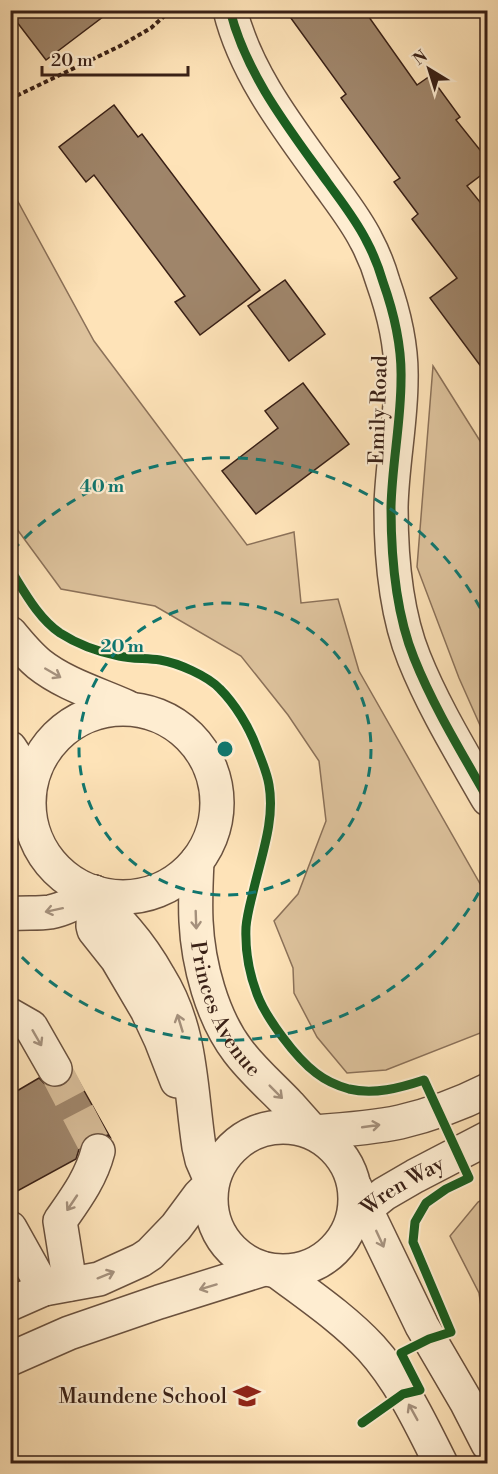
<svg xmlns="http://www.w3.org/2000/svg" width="498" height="1474" font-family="'Libre Bodoni',serif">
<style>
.green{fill:#ddc29c;stroke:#8b7159;stroke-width:1.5}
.building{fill:#9f856a;stroke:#392016;stroke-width:1.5}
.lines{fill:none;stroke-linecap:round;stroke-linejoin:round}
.minor-tunnel{stroke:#d7bc98;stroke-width:33;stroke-dasharray:33 16;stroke-linecap:butt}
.minor-casing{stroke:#6a513e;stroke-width:36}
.path{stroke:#392016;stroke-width:4;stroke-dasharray:4.5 3;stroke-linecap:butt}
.minor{stroke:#feedd1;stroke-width:33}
.cycleway-casing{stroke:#feedd1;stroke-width:13}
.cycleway{stroke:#1b5e20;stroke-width:9}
.oneway{stroke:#a5917d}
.ring{fill:none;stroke:#0f766e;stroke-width:3;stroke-dasharray:10 8}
.labels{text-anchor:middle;stroke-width:4.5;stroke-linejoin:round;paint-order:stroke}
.street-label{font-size:21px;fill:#392016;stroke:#feedd1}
.poi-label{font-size:21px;fill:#392016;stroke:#feedd1;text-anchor:end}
.centre{fill:#0f766e;stroke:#feedd1;stroke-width:3}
.ring-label{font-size:18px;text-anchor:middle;font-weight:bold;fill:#0f766e;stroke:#feedd1;stroke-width:4.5;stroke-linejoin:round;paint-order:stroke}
</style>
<rect width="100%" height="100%" fill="#fee3b8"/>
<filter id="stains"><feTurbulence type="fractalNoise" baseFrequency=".00333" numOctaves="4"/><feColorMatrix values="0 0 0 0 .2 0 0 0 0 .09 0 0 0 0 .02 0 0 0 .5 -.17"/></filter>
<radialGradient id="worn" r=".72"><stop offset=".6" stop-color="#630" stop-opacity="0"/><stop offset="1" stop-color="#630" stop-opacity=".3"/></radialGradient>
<g class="green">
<path d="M 10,187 L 94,341 L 247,545 L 294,532 L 301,603 L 338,599 L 359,671 L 487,896 L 488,1025 L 483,1032 L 386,1070 L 347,1073 L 317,1037 L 294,993 L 293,968 L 274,921 L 298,894 L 326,821 L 319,761 L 288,715 L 241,656 L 155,606 L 61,589 L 11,521 Z"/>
<path d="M 433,366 L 487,452 L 487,470 L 484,487 L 488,499 L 487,741 L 459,678 L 417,567 Z"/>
<path d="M 487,1197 L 487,1347 L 479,1293 L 450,1236 L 478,1202 Z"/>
</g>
<g class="building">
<path d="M 10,10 L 112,10 L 46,60 L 10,13 Z"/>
<path d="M 285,10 L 364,10 L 417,85 L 430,76 L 460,117 L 456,120 L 488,160 L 488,170 L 467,186 L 488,212 L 488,376 L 430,298 L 457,278 L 412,219 L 418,214 L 394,182 L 400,178 L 341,98 L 346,94 Z"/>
<path d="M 114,105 L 138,137 L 142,134 L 260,290 L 200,335 L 175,302 L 185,296 L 94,175 L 86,182 L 59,147 Z"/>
<path d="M 285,280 L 325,334 L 289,361 L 248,306 Z"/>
<path d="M 303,383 L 349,444 L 256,514 L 222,471 L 278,428 L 265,411 Z"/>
<path d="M 73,1071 L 110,1137 L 103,1133 L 94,1133 L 86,1137 L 80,1146 L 76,1159 L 10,1195 L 10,1095 L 39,1078 L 46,1085 L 56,1088 L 64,1086 L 71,1079 Z"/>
</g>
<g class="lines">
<path class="minor-tunnel" d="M 55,1069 L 98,1151"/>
<defs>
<g id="minor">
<path d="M 230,10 C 246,75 290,130 328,183 C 341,201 356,220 366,240 C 373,253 379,268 383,282 C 394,313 402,346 401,380 C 401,422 392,464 391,507 C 391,557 395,611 414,658 C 434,708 462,753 488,799"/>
<path d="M 10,633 C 19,644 28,655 39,664 C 64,684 98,694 127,707"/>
<circle cx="123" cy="803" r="94"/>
<path d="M 10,748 L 31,780"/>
<path id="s1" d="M 197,861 C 196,881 195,901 196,921 C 198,964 212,1017 238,1051 C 253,1071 272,1087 289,1105 C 297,1114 305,1123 313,1132 C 342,1130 372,1128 400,1122 C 430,1115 460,1104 488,1090"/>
<path d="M 94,892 L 93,926 L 94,930 L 117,959 L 147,1010 L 161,1040 L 177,1081"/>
<path d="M 10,914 C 23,912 37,914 50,912 C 66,909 80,901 94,892"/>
<path d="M 10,1015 L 31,1027 L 55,1069"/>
<circle cx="283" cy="1199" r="72"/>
<path d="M 355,1187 L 422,1326 L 467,1403 L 488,1444"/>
<path id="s2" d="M 353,1219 L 384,1194 L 415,1176 L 488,1138"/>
<path d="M 10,1228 L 44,1289"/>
<path d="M 278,1272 C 310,1296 344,1319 371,1348 C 401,1381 421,1424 441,1464"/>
<path d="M 70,1284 L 60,1221 C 76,1198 91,1178 98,1151"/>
<path d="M 10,1304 L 44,1289 L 99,1279 L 141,1260 L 150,1254 L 176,1227 L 199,1196 L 212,1183 L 202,1160 L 199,1147 C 190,1087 192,1030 159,977 C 150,961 139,945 127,931 C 116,918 104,906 94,892"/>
<path d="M 10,1359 L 69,1333 L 159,1302 L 264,1269"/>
</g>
</defs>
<use href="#minor" class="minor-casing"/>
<path class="path" d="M 10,99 L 120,46 L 151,28 L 171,10"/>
<use href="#minor" class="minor"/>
<defs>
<g id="cycleway">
<path d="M 230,10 C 246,75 290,130 328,183 C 341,201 356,220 366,240 C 373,253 379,268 383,282 C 394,313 402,346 401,380 C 401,422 392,464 391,507 C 391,557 395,611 414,658 C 434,708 462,753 488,799"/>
<path d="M 10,569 C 24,591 38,618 60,633 C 77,644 99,652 119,656 C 132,659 146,658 160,660 C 178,663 208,676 220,689 C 235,704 249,727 256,746 C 261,759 267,772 269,785 C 275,819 262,854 254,888 C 251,901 247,914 246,927 C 245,950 249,973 257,994 C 266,1018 296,1058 316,1073 C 325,1080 338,1086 349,1089 C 374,1095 400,1088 424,1080 L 469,1178 L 446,1189 L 426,1203 L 415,1222 L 413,1242 L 451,1332 L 429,1339 L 401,1353 L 420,1390 L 403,1394 L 362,1423"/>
</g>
</defs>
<use href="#cycleway" class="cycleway-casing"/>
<use href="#cycleway" class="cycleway"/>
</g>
<defs><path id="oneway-shaft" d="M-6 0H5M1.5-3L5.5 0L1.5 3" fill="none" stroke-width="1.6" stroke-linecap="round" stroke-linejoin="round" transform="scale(1.5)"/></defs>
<g class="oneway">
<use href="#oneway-shaft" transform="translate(53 673) rotate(30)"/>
<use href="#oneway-shaft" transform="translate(54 910) rotate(168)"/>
<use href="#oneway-shaft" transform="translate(196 920) rotate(88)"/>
<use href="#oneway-shaft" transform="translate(180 1023) rotate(-107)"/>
<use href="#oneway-shaft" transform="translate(37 1038) rotate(60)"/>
<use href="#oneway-shaft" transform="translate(276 1092) rotate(45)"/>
<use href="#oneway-shaft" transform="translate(371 1126) rotate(-8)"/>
<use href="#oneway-shaft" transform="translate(72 1203) rotate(124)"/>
<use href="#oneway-shaft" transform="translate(380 1239) rotate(65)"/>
<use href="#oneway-shaft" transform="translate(106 1275) rotate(-22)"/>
<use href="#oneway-shaft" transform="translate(208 1287) rotate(163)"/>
<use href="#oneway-shaft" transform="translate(413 1412) rotate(-119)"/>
</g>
<g class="ring">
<circle cx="225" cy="749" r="146"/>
<path d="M487 877A291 291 0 0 1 12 947M12 551A291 291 0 0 1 487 621"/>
</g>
<defs>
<symbol id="school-bare" viewBox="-9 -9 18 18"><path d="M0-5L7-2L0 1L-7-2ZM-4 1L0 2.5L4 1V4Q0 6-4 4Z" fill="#8f2418" stroke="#feedd1" stroke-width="2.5" paint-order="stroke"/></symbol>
</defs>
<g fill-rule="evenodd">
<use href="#school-bare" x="228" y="1377" width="38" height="38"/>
</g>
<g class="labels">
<g class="street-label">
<text transform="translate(378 410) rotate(-88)" y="7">Emily Road</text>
<text dy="7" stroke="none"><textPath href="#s1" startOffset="154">Princes Avenue</textPath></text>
<text dy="7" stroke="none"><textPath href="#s2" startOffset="60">Wren Way</textPath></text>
</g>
<g class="poi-label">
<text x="227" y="1403">Maundene School</text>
</g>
</g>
<circle cx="225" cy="749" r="9" class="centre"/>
<g class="ring-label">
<text x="102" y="492">40 m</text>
<text x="122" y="652">20 m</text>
</g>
<rect width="498" height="1474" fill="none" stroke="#fee3b8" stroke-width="36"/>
<rect x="12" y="12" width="474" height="1450" fill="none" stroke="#392016" stroke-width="3"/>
<rect x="18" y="18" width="462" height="1438" fill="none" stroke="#392016" stroke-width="1.5"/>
<g transform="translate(429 69) rotate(322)" stroke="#feedd1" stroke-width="4.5" paint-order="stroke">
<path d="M0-4.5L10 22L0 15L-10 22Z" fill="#392016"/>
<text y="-9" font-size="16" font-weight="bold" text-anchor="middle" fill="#392016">N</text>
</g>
<path d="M42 66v9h146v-9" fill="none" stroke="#392016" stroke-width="3"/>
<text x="51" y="66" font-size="18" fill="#392016" stroke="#feedd1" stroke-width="4.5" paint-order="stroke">20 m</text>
<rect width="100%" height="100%" filter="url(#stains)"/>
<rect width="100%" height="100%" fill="url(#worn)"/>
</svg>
